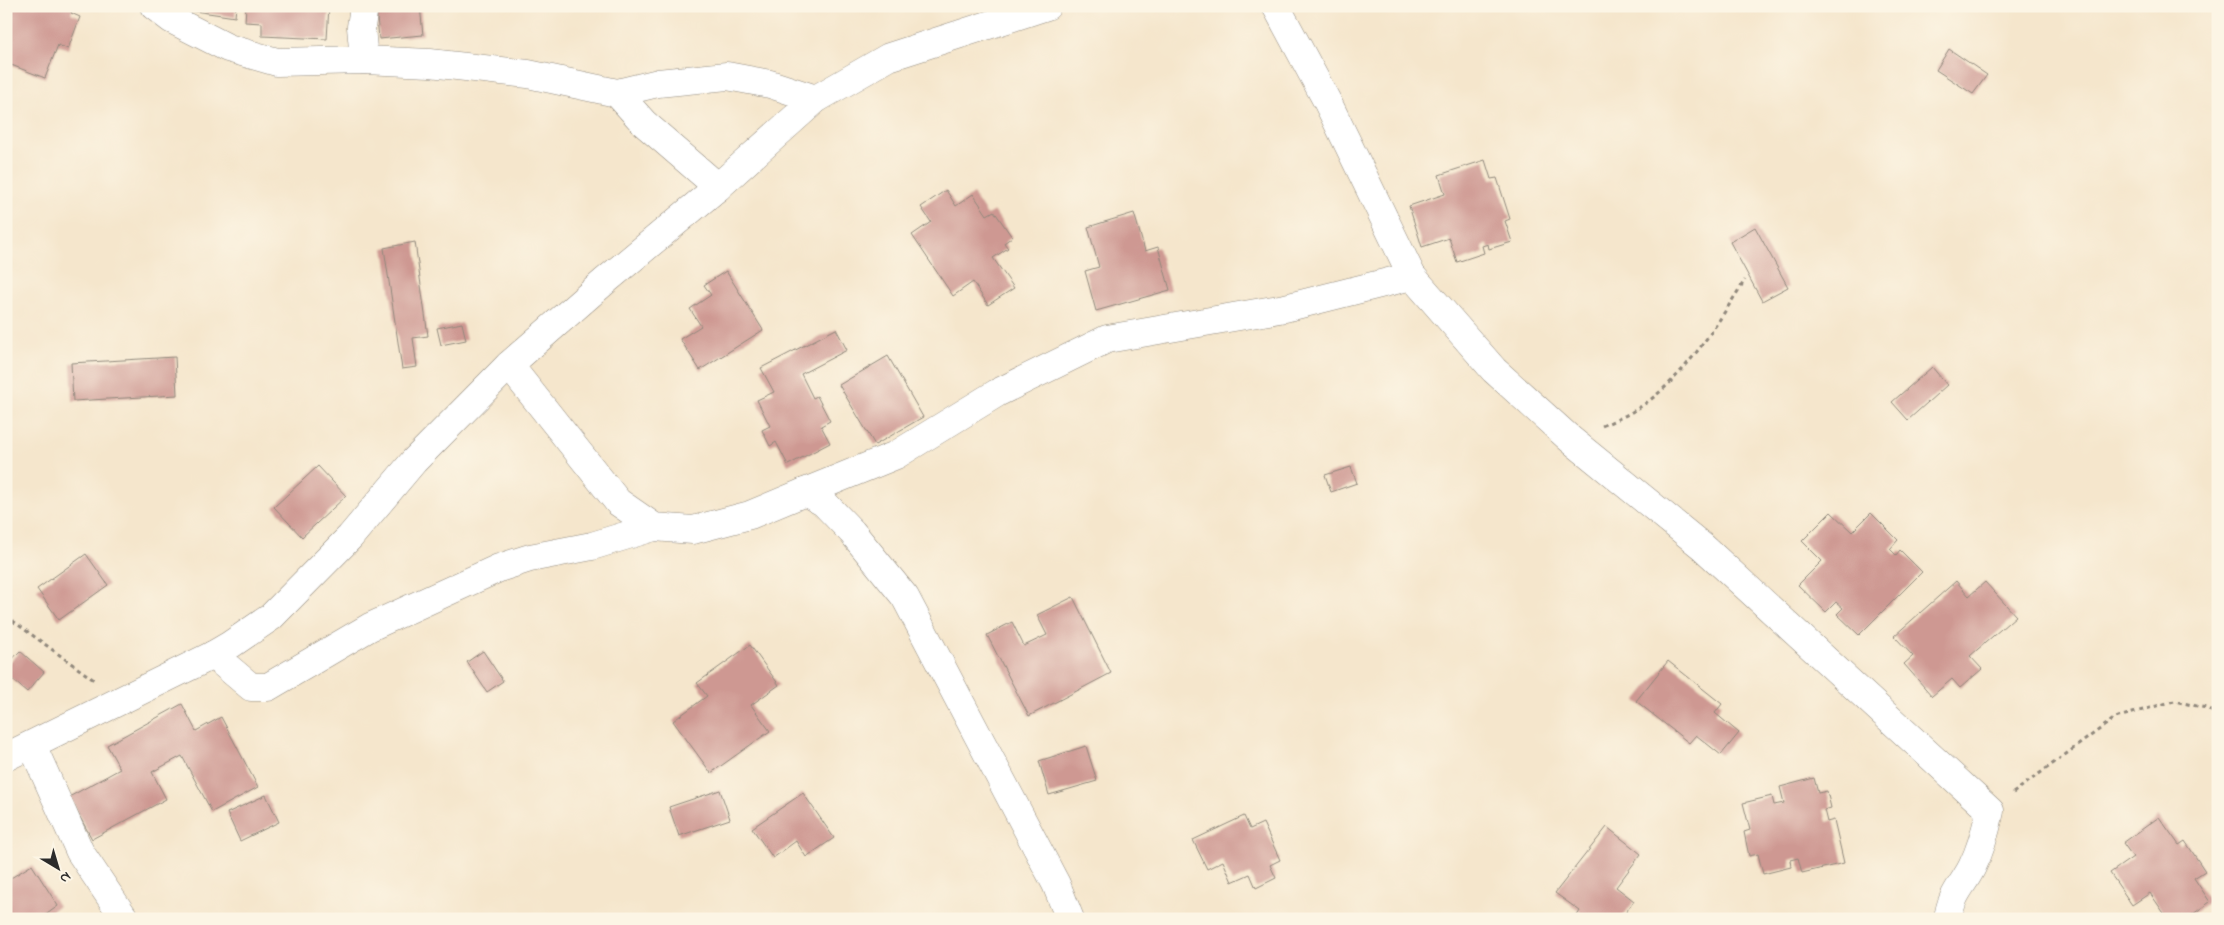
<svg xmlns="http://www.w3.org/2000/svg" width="2224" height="925" font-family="'Indie Flower',sans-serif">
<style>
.building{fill:#ce9892}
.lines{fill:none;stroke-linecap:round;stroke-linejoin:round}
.street-casing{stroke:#90887c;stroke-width:29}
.path{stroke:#90887c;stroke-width:3;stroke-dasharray:4 4;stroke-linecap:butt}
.street{stroke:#fff;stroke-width:28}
</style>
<rect width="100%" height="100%" fill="#fcf5e5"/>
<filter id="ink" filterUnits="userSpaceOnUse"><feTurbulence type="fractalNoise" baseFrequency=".02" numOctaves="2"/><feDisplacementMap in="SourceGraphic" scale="10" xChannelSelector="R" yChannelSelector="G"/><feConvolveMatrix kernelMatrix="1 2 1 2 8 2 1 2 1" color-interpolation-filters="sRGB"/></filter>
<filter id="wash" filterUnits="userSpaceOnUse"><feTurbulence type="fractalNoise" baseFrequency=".0096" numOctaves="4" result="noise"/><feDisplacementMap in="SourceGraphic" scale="20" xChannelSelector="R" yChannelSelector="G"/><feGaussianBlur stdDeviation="1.12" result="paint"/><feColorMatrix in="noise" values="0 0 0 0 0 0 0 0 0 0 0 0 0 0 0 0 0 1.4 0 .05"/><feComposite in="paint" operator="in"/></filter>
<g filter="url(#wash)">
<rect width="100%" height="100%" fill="#f5e6cc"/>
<g id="blocks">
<g class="building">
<path d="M 7,6 L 74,6 L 71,13 L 80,17 L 68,49 L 58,45 L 45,78 L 6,63 L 6,39 L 9,33 L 6,32 Z"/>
<path d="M 181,6 L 236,6 L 235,17 L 181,9 Z"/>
<path d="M 246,6 L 329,6 L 327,39 L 262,36 L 262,23 L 245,22 Z"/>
<path d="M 376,6 L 420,6 L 423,35 L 379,39 Z"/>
<path d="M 1949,49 L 1987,75 L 1973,94 L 1936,70 Z"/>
<path d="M 1485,160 L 1491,179 L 1497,178 L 1510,219 L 1505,221 L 1512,242 L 1489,249 L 1488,244 L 1482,246 L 1484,253 L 1457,262 L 1449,238 L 1422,247 L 1409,206 L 1445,194 L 1439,175 Z"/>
<path d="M 946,190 L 956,206 L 973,194 L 987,215 L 994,211 L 1012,237 L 1004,243 L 1008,248 L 993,258 L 1014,288 L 988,305 L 973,282 L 953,296 L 912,235 L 931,222 L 921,207 Z"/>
<path d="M 1134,213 L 1145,251 L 1158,247 L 1170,290 L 1096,311 L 1085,271 L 1099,267 L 1088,227 Z"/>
<path d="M 1755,227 L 1788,287 L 1762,301 L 1730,242 Z"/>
<path d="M 415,242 L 428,336 L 413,338 L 417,367 L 402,369 L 384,248 Z"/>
<path d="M 726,271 L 763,330 L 700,370 L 680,339 L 701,326 L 690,309 L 711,295 L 704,285 Z"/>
<path d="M 462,323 L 466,340 L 441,345 L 437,328 Z"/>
<path d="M 836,329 L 847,350 L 801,374 L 813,398 L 817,396 L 830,421 L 821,426 L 830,443 L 788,465 L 776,442 L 770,446 L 762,430 L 770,426 L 757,400 L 774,392 L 761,368 Z"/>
<path d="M 888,356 L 923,417 L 875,445 L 839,385 Z"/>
<path d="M 175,357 L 177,395 L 73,401 L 71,363 Z"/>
<path d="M 1932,367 L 1947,385 L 1908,420 L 1892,402 Z"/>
<path d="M 318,466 L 346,496 L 302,537 L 274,507 Z"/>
<path d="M 1351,467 L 1357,483 L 1331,492 L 1325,475 Z"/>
<path d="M 1831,512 L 1852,532 L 1871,513 L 1898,540 L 1890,549 L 1896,555 L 1900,550 L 1922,572 L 1859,635 L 1837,614 L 1843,608 L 1836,602 L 1826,612 L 1798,585 L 1822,561 L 1802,541 Z"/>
<path d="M 86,554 L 108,585 L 59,620 L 37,589 Z"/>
<path d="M 1956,581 L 1969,596 L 1985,582 L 2016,616 L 1970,656 L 1982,669 L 1960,688 L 1952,679 L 1932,696 L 1904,664 L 1913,656 L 1894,636 Z"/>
<path d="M 1073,597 L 1111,673 L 1029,716 L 987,635 L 1012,622 L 1024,646 L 1047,635 L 1037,615 Z"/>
<path d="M 750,645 L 779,685 L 751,705 L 770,731 L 711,773 L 673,721 L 707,696 L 697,683 Z"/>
<path d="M 20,651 L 44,672 L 27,692 L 6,674 L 6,666 Z"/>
<path d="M 483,651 L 503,681 L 487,692 L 467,662 Z"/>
<path d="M 1668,661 L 1722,704 L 1715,713 L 1739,733 L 1721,755 L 1696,735 L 1689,743 L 1636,701 Z"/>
<path d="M 182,704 L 196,731 L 221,717 L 258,787 L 212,812 L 182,756 L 152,772 L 166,799 L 92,839 L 69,797 L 120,769 L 107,745 Z"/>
<path d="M 1086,746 L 1097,781 L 1049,795 L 1039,761 Z"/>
<path d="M 1814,778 L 1818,793 L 1827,791 L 1831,808 L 1824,810 L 1827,822 L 1834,820 L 1844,863 L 1802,873 L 1798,858 L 1790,860 L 1791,867 L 1763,874 L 1758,854 L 1749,856 L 1744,832 L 1750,830 L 1743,803 L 1772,796 L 1774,805 L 1784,803 L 1780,787 Z"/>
<path d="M 720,790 L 730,819 L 679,836 L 669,807 Z"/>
<path d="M 803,793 L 834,838 L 806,857 L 796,841 L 773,858 L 752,828 Z"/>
<path d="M 266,795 L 279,822 L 240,841 L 227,813 Z"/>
<path d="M 1244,816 L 1250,829 L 1263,823 L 1280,860 L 1270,865 L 1276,878 L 1256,888 L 1250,874 L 1232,882 L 1223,861 L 1207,869 L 1193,840 Z"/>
<path d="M 2159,817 L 2179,845 L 2185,841 L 2205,871 L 2194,878 L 2210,902 L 2186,919 L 2168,919 L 2150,893 L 2132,905 L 2110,873 L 2133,857 L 2123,843 Z"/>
<path d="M 1607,827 L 1641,854 L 1616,887 L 1634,901 L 1621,919 L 1575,919 L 1580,911 L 1555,893 Z"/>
<path d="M 32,865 L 58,906 L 40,919 L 6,919 L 6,881 Z"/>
</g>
</g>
</g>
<g filter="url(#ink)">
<use href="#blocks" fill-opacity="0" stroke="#90887c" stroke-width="1"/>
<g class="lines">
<defs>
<g id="street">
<path d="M 154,6 L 171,19 L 228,48 L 277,62 L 364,60 L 430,63 L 528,74 L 617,93 L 658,83 L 727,76 L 770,84 L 816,99"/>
<path d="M 1276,6 L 1328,103 L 1412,276 L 1494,370 L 1570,439 L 1703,547 L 1990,811 C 1986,830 1981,849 1972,867 C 1962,887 1951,894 1948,919"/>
<path d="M 364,60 L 361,27 L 364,6"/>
<path d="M 617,93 L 644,123 L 718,187"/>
<path d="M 509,365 L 618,502 L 654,527 L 693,530 L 750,515 L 805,492 L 824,503 L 852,532 L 905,597 L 1056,884 L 1070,919"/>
<path d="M 805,492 L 896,455 L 997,393 L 1107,339 L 1285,308 L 1412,276"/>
<path d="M 213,655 L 251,687 L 268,687 L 370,627 L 499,568 L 530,558 L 592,546 L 654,527"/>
<path d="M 32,745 L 80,852 L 125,919"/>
<path d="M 6,757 L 213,655 L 230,645 L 271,617 L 350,537 L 414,461 L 509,365 L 604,282 L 718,187 L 816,99 L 889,57 L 1047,6"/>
</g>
</defs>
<use href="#street" class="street-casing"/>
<g class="path">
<path d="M 1602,426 C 1611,422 1621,418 1630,413 C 1681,385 1715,327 1745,280"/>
<path d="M 6,616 L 94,680"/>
<path d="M 2013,793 L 2115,718 L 2174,701 L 2206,708 L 2218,715"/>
</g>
<use href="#street" class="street"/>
</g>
</g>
<rect width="2224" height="925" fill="none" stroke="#fcf5e5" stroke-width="25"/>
<g transform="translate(58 868) rotate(142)" stroke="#fcf5e5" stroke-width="4" paint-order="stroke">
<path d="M0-4L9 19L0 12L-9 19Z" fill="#2b2b2b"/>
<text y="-8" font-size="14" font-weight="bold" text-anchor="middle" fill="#2b2b2b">N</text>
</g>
</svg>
